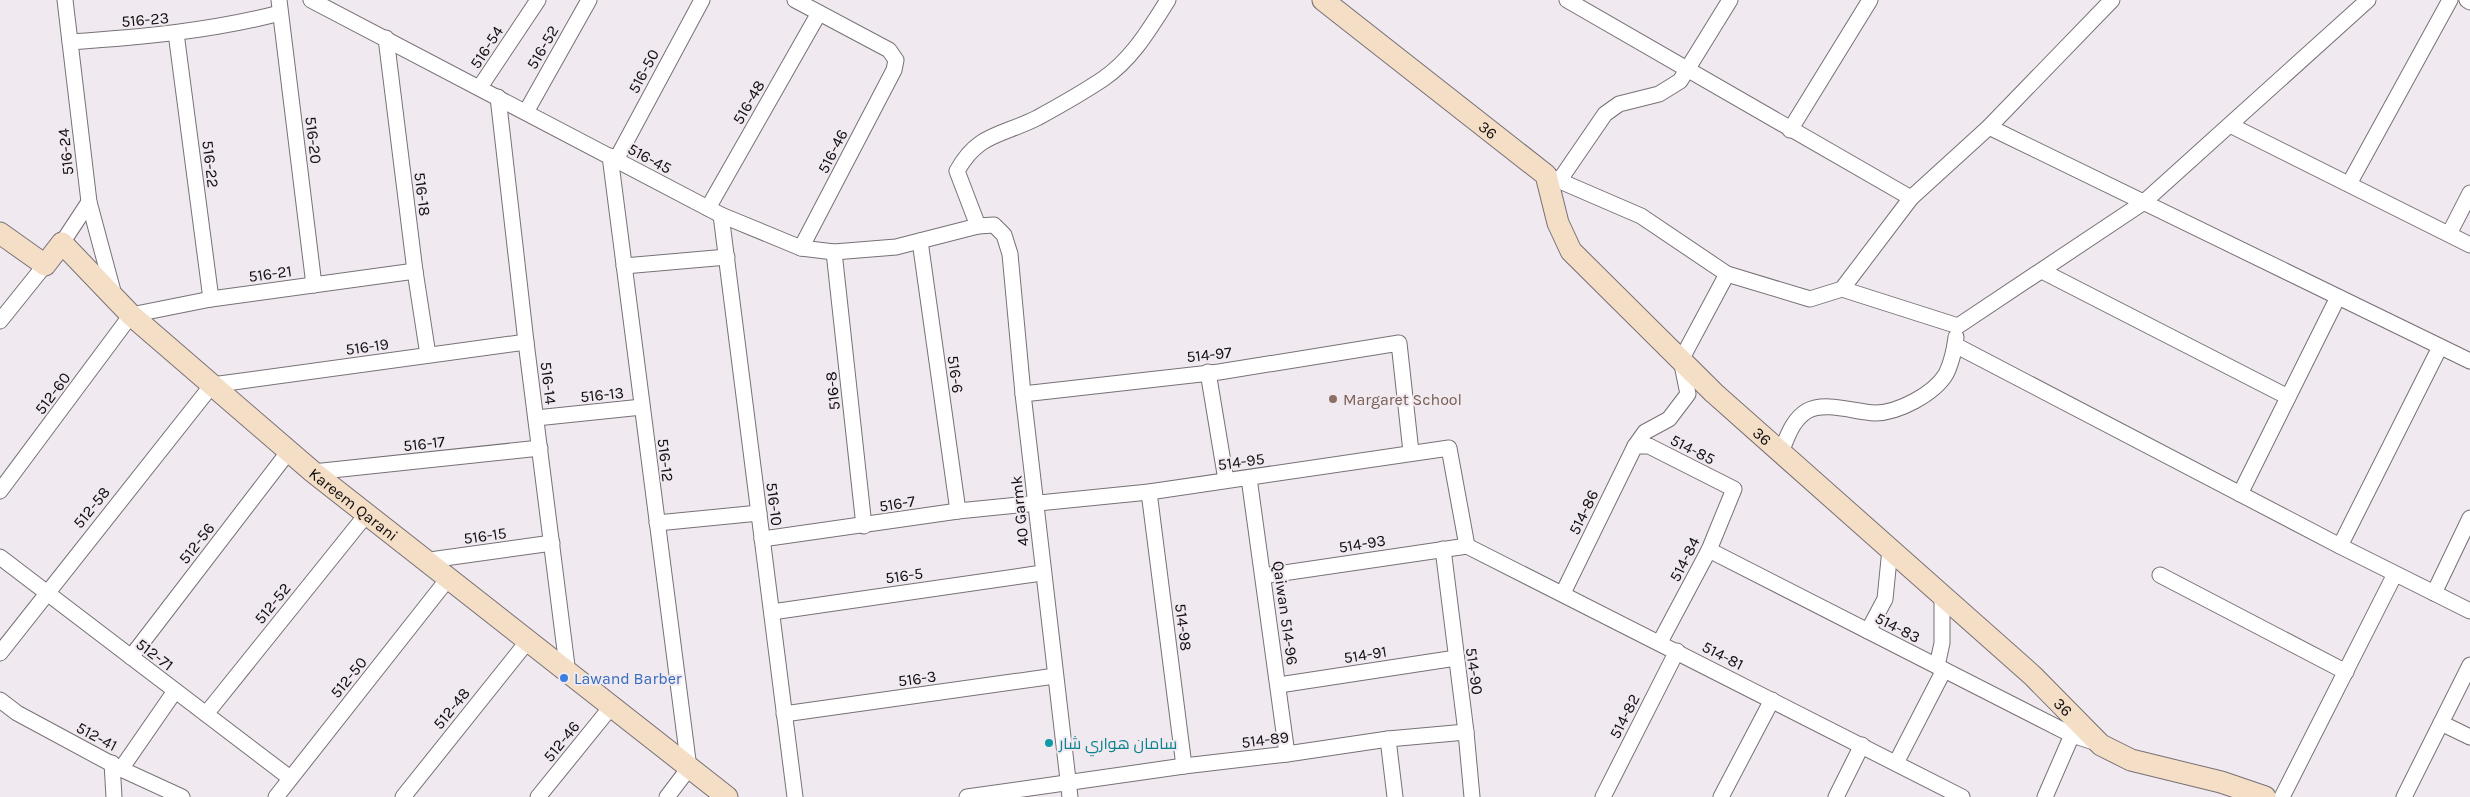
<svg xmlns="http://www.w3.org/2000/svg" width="2470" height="797" font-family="Karla,Cairo,sans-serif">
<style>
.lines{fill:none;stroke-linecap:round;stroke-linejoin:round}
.street-casing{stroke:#777176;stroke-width:17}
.secondary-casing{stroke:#777176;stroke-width:23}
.street{stroke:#fff;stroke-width:15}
.secondary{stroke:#f5dec6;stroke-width:21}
.education-dot{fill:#8d6e63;stroke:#f0e9f0;stroke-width:2}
.shop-dot{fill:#3f7fe0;stroke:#f0e9f0;stroke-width:2}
.culture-dot{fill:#0f9aa8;stroke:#f0e9f0;stroke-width:2}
.labels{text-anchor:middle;stroke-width:4;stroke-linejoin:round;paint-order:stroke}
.street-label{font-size:16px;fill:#110f11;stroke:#f0e9f0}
.education-label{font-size:16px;fill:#785e54;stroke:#f0e9f0;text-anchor:start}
.shop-label{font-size:16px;fill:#366cbe;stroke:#f0e9f0;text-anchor:start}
.culture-label{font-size:16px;fill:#0d838f;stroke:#f0e9f0;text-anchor:start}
</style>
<rect width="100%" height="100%" fill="#f0e9f0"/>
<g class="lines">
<defs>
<g id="street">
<path d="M 65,0 L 89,202 L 114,295"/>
<path d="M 279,0 L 314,285"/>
<path d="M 311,0 L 721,215 L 801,248 L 834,252 L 896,247 L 978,226 L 994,225 L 1004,235 L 1010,254 L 1023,394 L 1070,797"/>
<path d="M 795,0 L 889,50 L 896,60 L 894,70 L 801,248"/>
<path d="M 1567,0 L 1911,198"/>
<path d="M 2467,0 L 2470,2"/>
<path d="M 176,33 L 211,299"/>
<path d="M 386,38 L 415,271 L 428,355"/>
<path d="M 70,42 C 142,37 211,31 280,13"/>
<path d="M 480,87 L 538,0"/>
<path d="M 498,97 L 526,342 L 568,674"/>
<path d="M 526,112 L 589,0"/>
<path d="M 2230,125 L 2470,245"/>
<path d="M 1989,127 L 2470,361"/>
<path d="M 1790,130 L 1870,0"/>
<path d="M 610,156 L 689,768 L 667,797"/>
<path d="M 616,160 L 702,0"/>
<path d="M 1546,175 L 1641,216 L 1727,274 L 1810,299 L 1842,289 L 1911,198 L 1989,127 L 2112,0"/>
<path d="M 1559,181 L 1605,114 L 1619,104 L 1659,94 L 1680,81 L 1730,0"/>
<path d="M 2349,184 L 2450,0"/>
<path d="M 708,208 L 819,13"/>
<path d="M 721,215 L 795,797"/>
<path d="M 978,226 L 957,171 C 978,133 1001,136 1037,118 C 1059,106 1082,93 1103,79 C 1132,59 1149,30 1168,0"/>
<path d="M 2449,234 L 2470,193"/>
<path d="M 920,241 L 958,511"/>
<path d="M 62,243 L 89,202"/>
<path d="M 834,252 L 864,526"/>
<path d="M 624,266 L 727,257"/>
<path d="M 2042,271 L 2288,397"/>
<path d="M 1842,289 L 1958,326 L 2144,202 L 2368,0"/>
<path d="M 0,321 L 45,265"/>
<path d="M 1955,345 L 2340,546 L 2470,611"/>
<path d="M 1208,372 L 1226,480"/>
<path d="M 1023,394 L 1219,372 L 1399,343 L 1411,452"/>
<path d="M 536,418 L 642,407"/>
<path d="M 1635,446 L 1649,446 L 1734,489 L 1709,550 L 1660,642"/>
<path d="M 1781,452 C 1787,438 1792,420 1807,411 C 1826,401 1854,412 1875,413 C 1898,413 1934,394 1946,374 C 1951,364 1955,348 1956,337"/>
<path d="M 313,472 L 540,448"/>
<path d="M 1249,478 L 1287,754"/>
<path d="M 0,491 L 131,315 L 211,299 L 415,271"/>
<path d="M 1149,492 L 1184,766"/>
<path d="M 2240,494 L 2338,297"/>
<path d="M 657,523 L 759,513"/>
<path d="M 762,539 L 958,511 L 1149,492 L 1449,448 L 1467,546"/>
<path d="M 1467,546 L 1962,797"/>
<path d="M 2340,546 L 2440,347"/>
<path d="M 1443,549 L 1466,732 L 1472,797"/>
<path d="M 1709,550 L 2072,735 L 2097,743"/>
<path d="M 0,557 L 290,778"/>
<path d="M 423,561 L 552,543"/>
<path d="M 2160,575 L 2346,672"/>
<path d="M 1263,576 L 1467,546"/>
<path d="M 1563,593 L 1635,446 L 1645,432 L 1669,419 L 1688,394 L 1681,360 L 1727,274"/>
<path d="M 2434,593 L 2470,518"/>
<path d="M 772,612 L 1042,573"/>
<path d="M 1868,631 L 1885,599 L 1890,549"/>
<path d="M 0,653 L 212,385 L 526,342"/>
<path d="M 131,657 L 289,451"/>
<path d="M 1937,666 L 1942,643 L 1942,595"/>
<path d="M 1279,685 L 1456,658"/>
<path d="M 0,700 L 17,713 L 121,769 L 182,797"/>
<path d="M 206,714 L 366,515"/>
<path d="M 784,714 L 1055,676"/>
<path d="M 2441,723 L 2470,737"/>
<path d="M 1388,739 L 1395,797"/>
<path d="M 112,763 L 114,797"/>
<path d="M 1896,763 L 1944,670"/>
<path d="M 121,769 L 175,691"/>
<path d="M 276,797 L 447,580"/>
<path d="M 403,797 L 527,642"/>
<path d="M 538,797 L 611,707"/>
<path d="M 967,797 L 1184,766 L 1287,754 L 1388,739 L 1466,732"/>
<path d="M 1603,797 L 1677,651"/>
<path d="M 1721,797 L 1772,700"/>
<path d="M 1836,797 L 1862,745"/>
<path d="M 2045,797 L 2072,735"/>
<path d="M 2282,797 L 2395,574"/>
<path d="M 2404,797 L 2470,665"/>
</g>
<g id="secondary">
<path id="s1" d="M 1323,0 L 1546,175 L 1558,223 L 1571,251 L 1714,393 L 2033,676 L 2101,745 L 2131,760 L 2221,782 L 2265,797"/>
<path id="s2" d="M 0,233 L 45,265 L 62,243 L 131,315 L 313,472 L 727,797"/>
</g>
</defs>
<use href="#street" class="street-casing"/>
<use href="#secondary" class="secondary-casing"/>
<use href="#street" class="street"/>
<use href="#secondary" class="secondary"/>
</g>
<circle class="education-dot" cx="1333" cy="399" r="5"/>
<circle class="shop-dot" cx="564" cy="678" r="5"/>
<circle class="culture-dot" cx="1049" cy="743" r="5"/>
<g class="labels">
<g class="street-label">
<text transform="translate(145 19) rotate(-5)" y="6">516-23</text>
<text transform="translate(486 47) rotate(-57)" y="6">516-54</text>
<text transform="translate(542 47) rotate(-60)" y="6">516-52</text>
<text transform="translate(643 71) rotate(-62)" y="6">516-50</text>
<text transform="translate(748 102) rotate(-60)" y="6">516-48</text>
<text dy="6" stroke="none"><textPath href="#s1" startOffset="210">36</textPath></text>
<text transform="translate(314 140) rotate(83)" y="6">516-20</text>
<text transform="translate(832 151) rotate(-63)" y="6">516-46</text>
<text transform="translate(65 152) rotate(-96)" y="6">516-24</text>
<text transform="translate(650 158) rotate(28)" y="6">516-45</text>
<text transform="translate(211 164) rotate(83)" y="6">516-22</text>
<text transform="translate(423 194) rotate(83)" y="6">516-18</text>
<text transform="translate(270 273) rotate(-8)" y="6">516-21</text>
<text transform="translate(367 346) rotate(-8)" y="6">516-19</text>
<text transform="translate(1209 354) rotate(-6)" y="6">514-97</text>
<text transform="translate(956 374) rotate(82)" y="6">516-6</text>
<text transform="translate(549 383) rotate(83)" y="6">516-14</text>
<text transform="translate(832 391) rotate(-96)" y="6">516-8</text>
<text transform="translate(52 393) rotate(-53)" y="6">512-60</text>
<text transform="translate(602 394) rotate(-6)" y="6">516-13</text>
<text dy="6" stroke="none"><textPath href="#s1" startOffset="630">36</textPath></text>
<text transform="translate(424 443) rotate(-6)" y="6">516-17</text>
<text transform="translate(1693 449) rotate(27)" y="6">514-85</text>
<text transform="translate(666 460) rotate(83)" y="6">516-12</text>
<text transform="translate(1241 461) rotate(-8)" y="6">514-95</text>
<text transform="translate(897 503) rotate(-9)" y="6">516-7</text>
<text transform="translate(775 504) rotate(83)" y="6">516-10</text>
<text dy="6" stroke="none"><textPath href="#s2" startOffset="475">Kareem Qarani</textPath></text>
<text transform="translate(91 507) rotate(-51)" y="6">512-58</text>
<text transform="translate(1019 511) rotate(-96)" y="6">40 Garmk</text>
<text transform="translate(1583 512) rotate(-64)" y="6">514-86</text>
<text transform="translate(485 535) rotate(-8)" y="6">516-15</text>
<text transform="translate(196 543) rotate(-52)" y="6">512-56</text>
<text transform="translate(1362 543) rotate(-9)" y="6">514-93</text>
<text transform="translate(1684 559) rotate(-63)" y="6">514-84</text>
<text transform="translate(904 575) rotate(-8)" y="6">516-5</text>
<text transform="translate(272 603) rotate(-51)" y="6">512-52</text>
<text transform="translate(1286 613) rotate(82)" y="6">Qaiwan 514-96</text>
<text transform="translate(1184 627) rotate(83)" y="6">514-98</text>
<text transform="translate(1898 627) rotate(27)" y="6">514-83</text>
<text transform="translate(155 654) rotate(37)" y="6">512-71</text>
<text transform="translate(1365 654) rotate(-9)" y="6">514-91</text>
<text transform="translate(1723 655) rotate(27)" y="6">514-81</text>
<text transform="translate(1475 671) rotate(82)" y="6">514-90</text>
<text transform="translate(348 677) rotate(-51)" y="6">512-50</text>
<text transform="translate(917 678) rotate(-8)" y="6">516-3</text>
<text transform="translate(451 708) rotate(-51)" y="6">512-48</text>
<text dy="6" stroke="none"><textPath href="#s1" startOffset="1035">36</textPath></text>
<text transform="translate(1624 716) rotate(-63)" y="6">514-82</text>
<text transform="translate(97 736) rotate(28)" y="6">512-41</text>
<text transform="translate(1265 739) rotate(-7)" y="6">514-89</text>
<text transform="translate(561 741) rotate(-51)" y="6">512-46</text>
</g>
<g class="education-label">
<text x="1343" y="405">Margaret School</text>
</g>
<g class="shop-label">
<text x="574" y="684">Lawand Barber</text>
</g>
<g class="culture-label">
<text x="1059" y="749">سامان هواري شار</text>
</g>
</g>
</svg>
